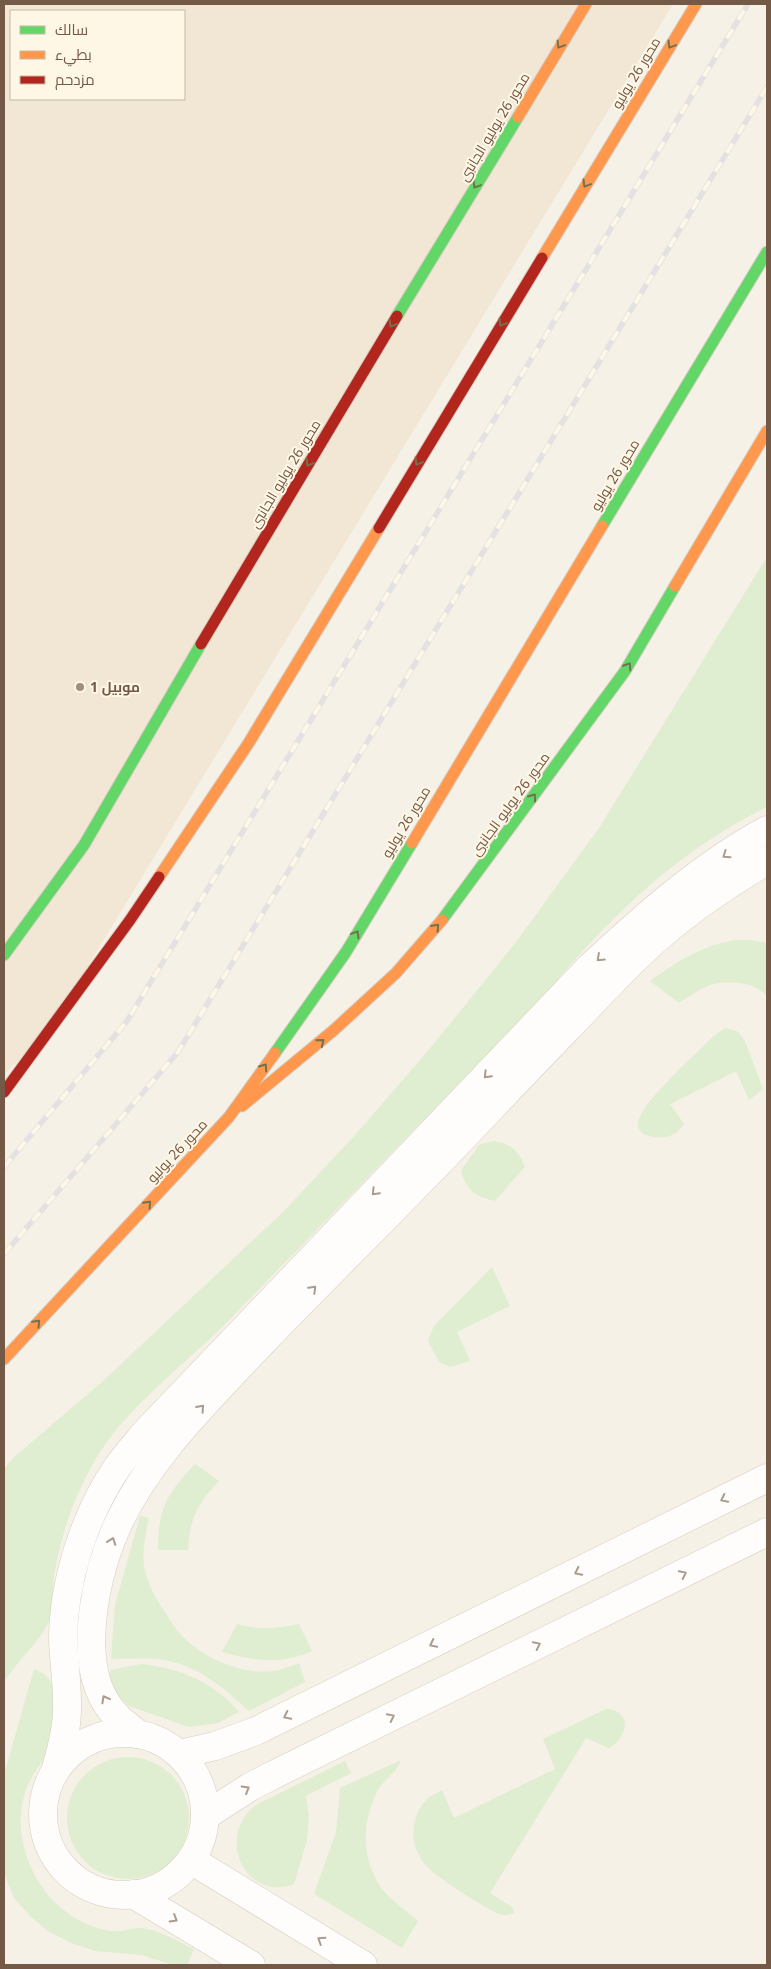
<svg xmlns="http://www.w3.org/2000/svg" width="771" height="1969" font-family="'Noto Sans',Cairo,sans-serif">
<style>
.residential{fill:#f2e7d5;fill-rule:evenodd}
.green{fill:#dfedd0}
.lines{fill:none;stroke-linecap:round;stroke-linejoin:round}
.street-casing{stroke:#d5ccc1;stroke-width:29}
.fast-casing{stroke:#d6cdc3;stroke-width:13}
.slow-casing{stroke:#d6cdc3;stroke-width:13}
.jam-casing{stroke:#d6cdc3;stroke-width:13}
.street{stroke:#fefdfb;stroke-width:28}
.fast{stroke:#63d668;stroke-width:11}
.slow{stroke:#ff974d;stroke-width:11}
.jam{stroke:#b3261e;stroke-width:11}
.rail-casing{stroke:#e4e1e3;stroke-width:5.5}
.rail{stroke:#fff7e6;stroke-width:4;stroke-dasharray:11;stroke-linecap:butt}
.oneway{stroke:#71724d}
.oneway2{stroke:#ab9b8e}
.poi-dot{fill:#a28e7e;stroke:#fff7e6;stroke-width:2}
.labels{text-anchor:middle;stroke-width:4;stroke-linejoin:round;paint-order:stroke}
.street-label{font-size:14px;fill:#745946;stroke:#fff7e6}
.poi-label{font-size:14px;font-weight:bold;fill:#745946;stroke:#fff7e6;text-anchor:start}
</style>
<rect width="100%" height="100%" fill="#f6f1e6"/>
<path class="residential" d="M 4,4 L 673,4 L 52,1025 L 4,1075 ZM 11,11 L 184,11 L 184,99 L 11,99 Z"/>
<g class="green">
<path d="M 767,557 L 767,807 C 682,848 614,913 554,984 C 448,1095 341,1205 234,1315 C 191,1360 134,1400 100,1452 C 76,1490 62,1531 54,1575 C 52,1587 55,1610 50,1620 C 39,1643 17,1661 4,1682 L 4,1469 L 13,1458 L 103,1381 L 283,1212 L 357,1133 L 432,1046 L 516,942 L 599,828 Z"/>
<path d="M 735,940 L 750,940 L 767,943 L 767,996 C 755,981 724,979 707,986 C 697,991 688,997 679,1003 L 650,981 C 679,961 700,946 735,940 Z"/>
<path d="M 725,1028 L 737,1031 L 745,1041 L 763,1089 L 749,1100 L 736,1071 L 670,1104 L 684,1124 C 680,1129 677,1133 672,1135 C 661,1140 632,1138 639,1119 C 648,1096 696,1054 715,1035 Z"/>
<path d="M 493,1141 C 510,1143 519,1151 525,1167 L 495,1201 C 476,1197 465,1189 461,1170 L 479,1145 Z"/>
<path d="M 492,1267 L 510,1306 L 457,1332 L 470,1361 L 450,1367 L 439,1362 L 428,1341 L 434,1326 Z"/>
<path d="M 195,1464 L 219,1481 C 197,1504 190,1518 188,1550 L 158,1550 C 158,1508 167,1494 195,1464 Z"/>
<path d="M 140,1516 L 149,1518 C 145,1536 141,1553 145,1571 C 149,1587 156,1599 165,1612 C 170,1621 176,1630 183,1637 C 205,1659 242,1675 273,1671 C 282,1670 291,1666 299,1663 L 305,1682 L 249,1711 C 222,1687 196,1663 157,1659 C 142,1658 126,1659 111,1659 L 115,1605 Z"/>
<path d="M 237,1624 C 259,1630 277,1629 299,1624 L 312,1651 C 280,1665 255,1661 222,1652 Z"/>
<path d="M 141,1664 C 179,1668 214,1682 239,1712 L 218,1723 L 189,1727 L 129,1706 L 120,1698 L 106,1677 L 111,1670 Z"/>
<path d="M 34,1669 C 37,1671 44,1673 47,1677 C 59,1690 56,1711 54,1728 C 53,1734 53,1741 51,1747 C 42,1764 29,1776 24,1796 C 12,1840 34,1892 72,1916 C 85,1925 106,1933 122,1931 C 129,1930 135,1927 141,1928 C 160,1930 177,1941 194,1949 L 187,1965 L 173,1965 L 142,1955 L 95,1951 L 71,1943 L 48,1931 L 30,1916 L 14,1898 L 4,1873 L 4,1775 Z"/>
<path d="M 606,1709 C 633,1710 628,1738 609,1748 L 586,1738 L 490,1893 L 513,1908 L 514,1913 C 509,1915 504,1916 499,1914 C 483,1907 435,1877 425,1864 C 408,1845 410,1815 428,1798 C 432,1795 438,1793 442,1790 L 454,1818 L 555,1769 L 543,1739 Z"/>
<circle cx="128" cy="1818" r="61"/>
<path d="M 401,1760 C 397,1773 384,1779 378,1790 C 362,1821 361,1854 379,1885 C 385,1895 409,1913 418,1921 L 402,1948 L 314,1894 L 336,1832 L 340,1788 Z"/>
<path d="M 345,1761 L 351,1773 L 306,1796 L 309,1817 L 307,1840 L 294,1884 C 250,1901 218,1847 249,1811 C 257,1802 272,1798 282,1792 C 303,1782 324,1771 345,1761 Z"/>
</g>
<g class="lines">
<defs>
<g id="street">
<circle cx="124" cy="1814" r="81"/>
<path d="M 138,1734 C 125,1724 113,1715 105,1701 C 77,1653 97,1568 120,1520 C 148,1462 193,1416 237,1369 C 297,1305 360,1244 421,1181 C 470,1131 518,1079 567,1029 C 595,1000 623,969 653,942 C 688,911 727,884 767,861"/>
<path d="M 180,1754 L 215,1746 L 256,1731 L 767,1478"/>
<path d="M 56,1769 C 62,1747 68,1725 67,1702 C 67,1682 64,1661 63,1641 C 63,1583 84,1517 116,1469 C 125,1456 135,1445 145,1433 L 590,967 C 645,916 701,866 767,830"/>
<path d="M 205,1816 L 250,1787 L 273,1775 L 767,1532"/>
<path d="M 191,1860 L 363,1965"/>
<path d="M 133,1894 L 251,1965"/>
</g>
<g id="fast">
<path d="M 397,316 L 518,117"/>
<path d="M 602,526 L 767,252"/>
<path d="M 442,920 L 625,671 L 675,586"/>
<path d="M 4,955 L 84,845 L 201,644"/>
<path d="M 275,1053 L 346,952 L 412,843"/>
</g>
<g id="slow">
<path d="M 518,117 L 586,4"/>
<path d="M 542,258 L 696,4"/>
<path d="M 675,586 L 767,431"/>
<path d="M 412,843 L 602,526"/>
<path d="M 159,877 L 248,744 L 379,528"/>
<path d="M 242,1106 L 334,1030 L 396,973 L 442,920"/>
<path d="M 4,1359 L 229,1117 L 275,1053"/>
</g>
<g id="jam">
<path d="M 379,528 L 542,258"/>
<path d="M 201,644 L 397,316"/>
<path d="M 4,1092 L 130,920 L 159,877"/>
</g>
</defs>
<use href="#street" class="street-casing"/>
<use href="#fast" class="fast-casing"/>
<use href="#slow" class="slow-casing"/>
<use href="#jam" class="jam-casing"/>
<use href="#street" class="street"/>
<use href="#fast" class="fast"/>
<use href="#slow" class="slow"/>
<use href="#jam" class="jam"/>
<defs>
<g id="rail">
<path d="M 4,1167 L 127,1021 L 748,4"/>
<path d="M 4,1254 L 178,1052 L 767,87"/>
</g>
</defs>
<use href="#rail" class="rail-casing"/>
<use href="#rail" class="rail"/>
</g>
<defs><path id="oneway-chevron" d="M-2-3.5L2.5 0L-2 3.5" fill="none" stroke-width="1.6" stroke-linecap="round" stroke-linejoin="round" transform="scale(1.25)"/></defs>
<g class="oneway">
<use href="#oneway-chevron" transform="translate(560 45) rotate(121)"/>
<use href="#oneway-chevron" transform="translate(671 45) rotate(121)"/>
<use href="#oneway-chevron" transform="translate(586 184) rotate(121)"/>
<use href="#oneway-chevron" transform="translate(476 185) rotate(121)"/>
<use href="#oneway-chevron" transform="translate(502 323) rotate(121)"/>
<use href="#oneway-chevron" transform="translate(392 324) rotate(121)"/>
<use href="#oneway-chevron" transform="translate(418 462) rotate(121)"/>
<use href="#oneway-chevron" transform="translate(309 463) rotate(121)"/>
<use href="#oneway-chevron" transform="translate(628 666) rotate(-58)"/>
<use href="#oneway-chevron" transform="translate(533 797) rotate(-54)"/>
<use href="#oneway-chevron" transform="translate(436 927) rotate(-49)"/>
<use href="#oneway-chevron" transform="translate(356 934) rotate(-59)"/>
<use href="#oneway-chevron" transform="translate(321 1042) rotate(-39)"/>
<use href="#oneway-chevron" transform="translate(264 1067) rotate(-55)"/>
<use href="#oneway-chevron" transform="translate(148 1204) rotate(-47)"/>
<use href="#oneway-chevron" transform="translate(37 1323) rotate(-47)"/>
</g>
<g class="oneway2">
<use href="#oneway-chevron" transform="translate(726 855) rotate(145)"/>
<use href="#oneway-chevron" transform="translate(600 958) rotate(137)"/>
<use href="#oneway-chevron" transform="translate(487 1075) rotate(134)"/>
<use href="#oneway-chevron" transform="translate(375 1192) rotate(134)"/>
<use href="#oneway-chevron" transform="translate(313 1289) rotate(-45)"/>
<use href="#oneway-chevron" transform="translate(201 1408) rotate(-48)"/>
<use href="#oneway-chevron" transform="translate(724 1499) rotate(154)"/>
<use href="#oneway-chevron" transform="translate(112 1541) rotate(-70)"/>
<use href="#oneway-chevron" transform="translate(578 1572) rotate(154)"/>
<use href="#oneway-chevron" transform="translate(683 1574) rotate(-26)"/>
<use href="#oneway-chevron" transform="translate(433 1644) rotate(154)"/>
<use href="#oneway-chevron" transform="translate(537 1645) rotate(-26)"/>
<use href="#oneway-chevron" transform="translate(105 1699) rotate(-119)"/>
<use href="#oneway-chevron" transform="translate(287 1716) rotate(154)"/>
<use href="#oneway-chevron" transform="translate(391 1717) rotate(-26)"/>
<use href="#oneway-chevron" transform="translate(246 1789) rotate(-31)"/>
<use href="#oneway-chevron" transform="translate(174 1919) rotate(31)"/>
<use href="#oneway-chevron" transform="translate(321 1940) rotate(-147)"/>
</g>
<circle class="poi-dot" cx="80" cy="687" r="5"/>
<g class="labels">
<g class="street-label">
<text transform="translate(636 73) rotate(-59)" y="5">محور 26 يوليو</text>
<text transform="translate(494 127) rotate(-59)" y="5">محور 26 يوليو الجانبى</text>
<text transform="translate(285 474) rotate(-59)" y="5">محور 26 يوليو الجانبى</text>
<text transform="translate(615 475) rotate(-59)" y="5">محور 26 يوليو</text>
<text transform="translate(510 804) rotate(-54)" y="5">محور 26 يوليو الجانبى</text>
<text transform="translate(406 822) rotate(-59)" y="5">محور 26 يوليو</text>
<text transform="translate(177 1151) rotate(-47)" y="5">محور 26 يوليو</text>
</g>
<g class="poi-label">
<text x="90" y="692">موبيل 1</text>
</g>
</g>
<rect width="771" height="1969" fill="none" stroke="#745946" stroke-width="10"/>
<rect x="10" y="10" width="175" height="90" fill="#fff7e6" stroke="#c7b8a6"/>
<rect x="20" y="26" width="25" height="8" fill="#63d668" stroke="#c7b8a6"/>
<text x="55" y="35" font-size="15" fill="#745946">سالك</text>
<rect x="20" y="51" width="25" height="8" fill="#ff974d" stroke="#c7b8a6"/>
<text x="55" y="60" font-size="15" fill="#745946">بطيء</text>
<rect x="20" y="76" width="25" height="8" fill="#b3261e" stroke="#c7b8a6"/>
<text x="55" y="85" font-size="15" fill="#745946">مزدحم</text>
</svg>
